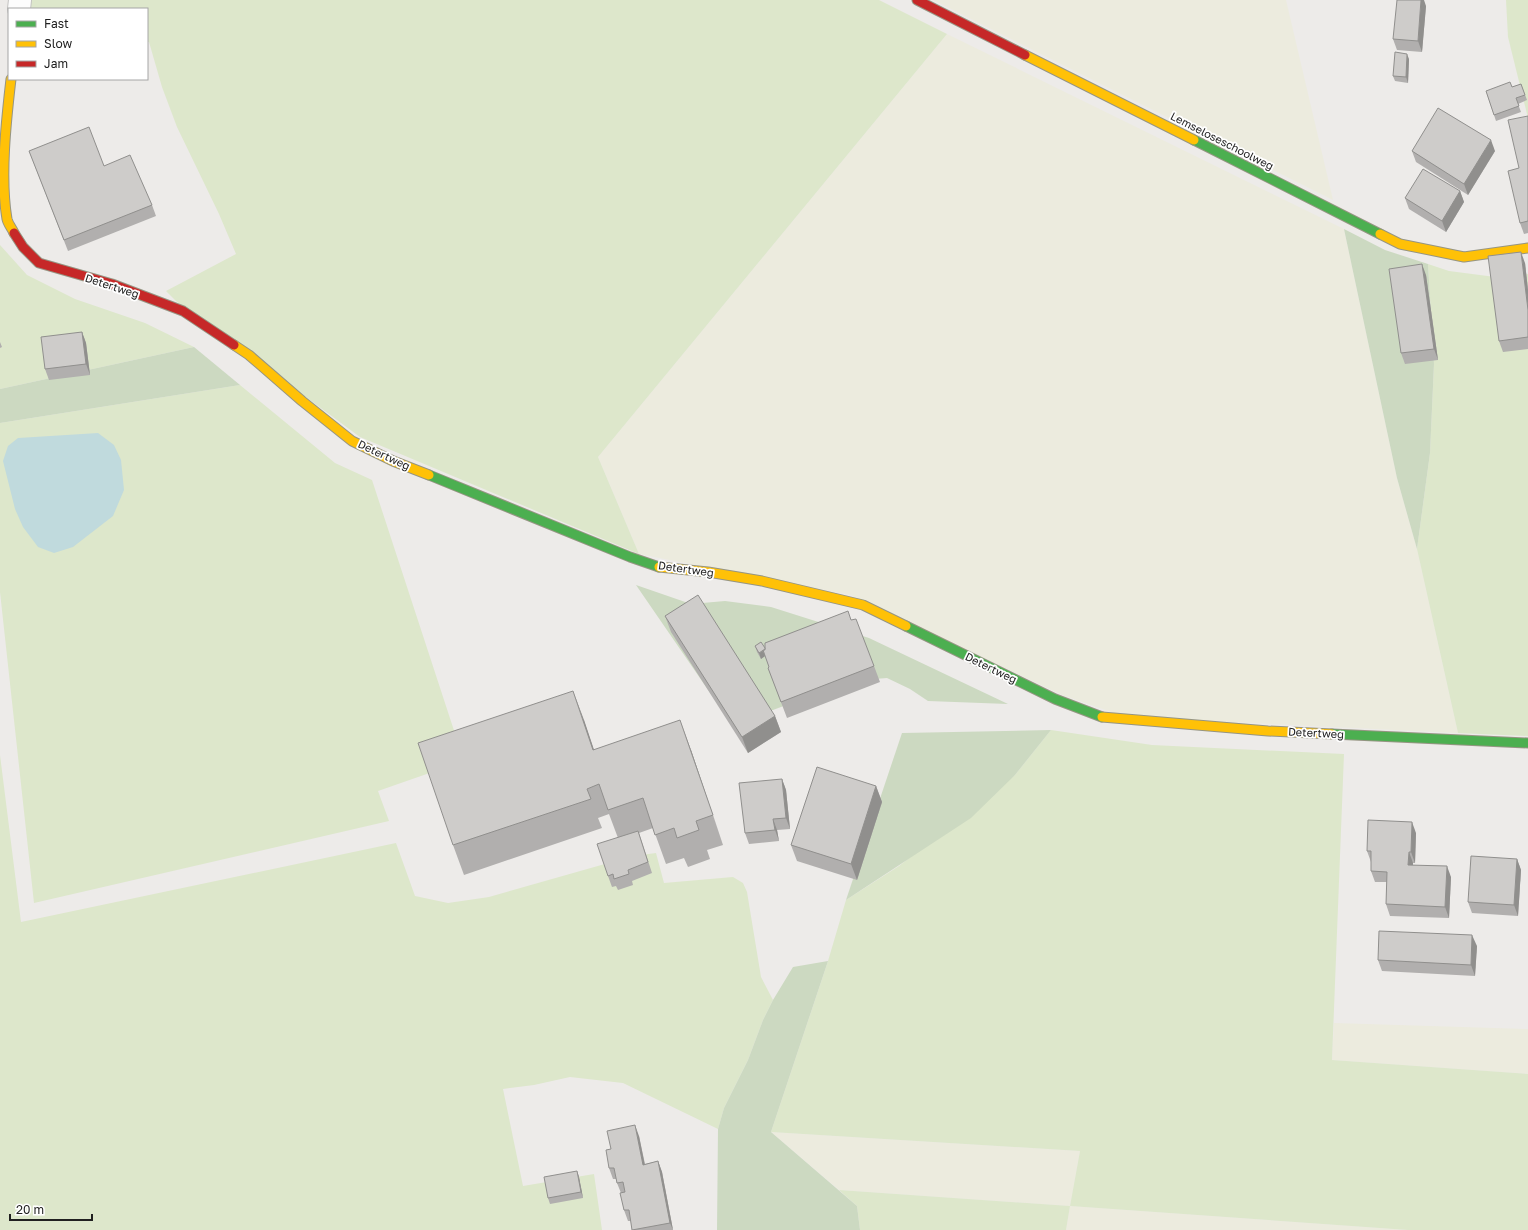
<svg xmlns="http://www.w3.org/2000/svg" width="1528" height="1230" font-family="'Golos Text',sans-serif">
<style>
.farmland{fill:#ecebde}
.grass{fill:#dde7cb}
.forest{fill:#ccd9c1}
.water{fill:#c0dadd}
.lines{fill:none;stroke-linecap:round;stroke-linejoin:round}
.street-casing{stroke:#c3c2c1;stroke-width:24}
.fast-casing{stroke:#969583;stroke-width:11}
.slow-casing{stroke:#969583;stroke-width:11}
.jam-casing{stroke:#969583;stroke-width:11}
.street{stroke:#fcfcfc;stroke-width:22}
.fast{stroke:#4caf50;stroke-width:9}
.slow{stroke:#ffc107;stroke-width:9}
.jam{stroke:#c62828;stroke-width:9}
.wall{fill:#b1afae}
.shaded-wall{fill:#908f8d}
.building{fill:#ceccca;stroke:#908f8d}
.labels{text-anchor:middle;stroke-width:3.5;stroke-linejoin:round;paint-order:stroke}
.street-label{font-size:11px;fill:#202020;stroke:#fff}
</style>
<rect width="100%" height="100%" fill="#edebe9"/>
<g class="farmland">
<path d="M 933,0 L 1286,0 L 1333,200 Z"/>
<path d="M 947,34 L 1344,229 L 1397,478 L 1417,549 L 1458,733 L 1126,717 L 1062,695 L 851,595 L 639,554 L 598,457 Z"/>
<path d="M 1334,1023 L 1528,1029 L 1528,1074 L 1332,1060 Z"/>
<path d="M 771,1132 L 1080,1151 L 1070,1206 L 1408,1230 L 1066,1230 L 1070,1206 L 839,1190 Z"/>
</g>
<g class="grass">
<path d="M 28,0 L 879,0 L 947,34 L 598,457 L 639,554 L 360,437 L 176,301 L 166,291 L 236,254 L 219,214 L 177,127 L 162,87 L 149,42 L 147,42 L 147,9 L 27,9 Z"/>
<path d="M 1506,0 L 1528,0 L 1528,118 L 1508,37 Z"/>
<path d="M 0,245 L 27,275 L 75,299 L 145,323 L 194,347 L 0,389 Z"/>
<path d="M 1428,264 L 1449,271 L 1503,278 L 1528,274 L 1528,736 L 1458,733 L 1417,549 L 1430,453 L 1434,364 Z"/>
<path d="M 240,385 L 335,463 L 372,480 L 464,761 L 378,791 L 389,821 L 34,903 L 0,592 L 0,423 Z"/>
<path d="M 1051,730 L 1152,745 L 1344,754 L 1332,1060 L 1528,1074 L 1528,1230 L 1408,1230 L 1070,1206 L 1066,1230 L 860,1230 L 857,1206 L 839,1190 L 1070,1206 L 1080,1151 L 771,1132 L 828,961 L 846,900 L 899,866 L 1015,775 Z"/>
<path d="M 0,755 L 21,922 L 396,843 L 415,896 L 448,903 L 489,897 L 633,856 L 656,853 L 664,883 L 733,877 L 743,883 L 747,892 L 761,977 L 773,1000 L 763,1020 L 748,1060 L 724,1108 L 718,1129 L 623,1083 L 570,1077 L 534,1085 L 503,1089 L 523,1186 L 594,1174 L 602,1230 L 0,1230 Z"/>
</g>
<g class="forest">
<path d="M 1344,229 L 1385,250 L 1428,264 L 1434,364 L 1430,453 L 1417,549 L 1397,478 Z"/>
<path d="M 194,347 L 240,385 L 0,423 L 0,389 Z"/>
<path d="M 636,585 L 691,604 L 725,601 L 771,607 L 869,638 L 1008,704 L 928,701 L 910,689 L 887,678 L 838,682 L 781,707 L 765,713 L 737,732 Z"/>
<path d="M 1051,730 L 1015,775 L 971,818 L 846,900 L 902,733 Z"/>
<path d="M 828,961 L 771,1132 L 857,1206 L 860,1230 L 717,1230 L 718,1129 L 724,1108 L 748,1060 L 763,1020 L 773,1000 L 793,967 Z"/>
</g>
<path class="water" d="M 98,433 L 114,445 L 121,460 L 124,490 L 113,516 L 73,547 L 54,553 L 38,547 L 23,527 L 15,509 L 3,461 L 8,446 L 18,438 Z"/>
<g class="lines">
<defs>
<path id="street" d="M 19,9 L 20,0"/>
<g id="fast">
<path d="M 1194,140 L 1380,234"/>
<path d="M 429,475 L 630,557 L 659,567"/>
<path d="M 906,626 L 1055,699 L 1102,717"/>
<path d="M 1332,734 L 1528,743"/>
</g>
<g id="slow">
<path d="M 1025,55 L 1194,140"/>
<path d="M 11,79 C 6,122 0,178 7,219 C 8,224 12,228 14,233"/>
<path d="M 1380,234 L 1400,244 L 1464,257 L 1528,248"/>
<path d="M 234,345 L 249,355 L 302,401 L 352,441 L 393,461 L 429,475"/>
<path d="M 659,567 L 708,572 L 762,581 L 863,605 L 906,626"/>
<path d="M 1102,717 L 1268,731 L 1332,734"/>
</g>
<g id="jam">
<path d="M 917,0 L 1025,55"/>
<path d="M 14,233 L 23,247 L 39,263 L 112,284 L 183,311 L 234,345"/>
</g>
</defs>
<use href="#street" class="street-casing"/>
<use href="#fast" class="fast-casing"/>
<use href="#slow" class="slow-casing"/>
<use href="#jam" class="jam-casing"/>
<use href="#street" class="street"/>
<use href="#fast" class="fast"/>
<use href="#slow" class="slow"/>
<use href="#jam" class="jam"/>
</g>
<g class="wall">
<path d="M 1426,6 L 1422,52 L 1397,50 L 1393,39 Z"/>
<path d="M 1409,59 L 1408,83 L 1395,81 L 1393,76 Z"/>
<path d="M 1521,84 L 1527,100 L 1518,104 L 1521,112 L 1496,121 L 1486,91 L 1512,87 Z"/>
<path d="M 1528,116 L 1528,233 L 1524,234 L 1520,223 L 1519,168 Z"/>
<path d="M 29,151 L 104,166 L 152,205 L 156,216 L 68,251 Z"/>
<path d="M 1412,151 L 1495,151 L 1468,195 L 1416,162 Z"/>
<path d="M 1460,191 L 1464,202 L 1446,232 L 1409,209 L 1405,198 Z"/>
<path d="M 1525,263 L 1528,290 L 1528,349 L 1503,352 L 1499,341 Z"/>
<path d="M 1426,275 L 1438,360 L 1405,364 L 1401,353 Z"/>
<path d="M 82,332 L 86,343 L 90,375 L 49,380 L 45,369 Z"/>
<path d="M 0,342 L 2,347 L 0,348 Z"/>
<path d="M 665,616 L 775,716 L 781,732 L 748,753 L 671,632 Z"/>
<path d="M 851,620 L 874,666 L 880,682 L 787,718 L 768,668 L 769,667 L 765,656 L 761,659 L 757,652 L 755,646 L 765,648 Z"/>
<path d="M 584,720 L 594,750 L 691,750 L 723,845 L 707,850 L 710,859 L 688,867 L 684,858 L 666,864 L 653,828 L 639,833 L 652,873 L 632,881 L 633,885 L 618,890 L 616,886 L 612,887 L 608,876 L 618,838 L 609,814 L 598,818 L 602,828 L 464,875 L 453,845 Z"/>
<path d="M 782,779 L 786,790 L 790,829 L 777,830 L 779,841 L 749,844 L 745,833 Z"/>
<path d="M 876,786 L 882,802 L 857,880 L 797,861 L 791,845 Z"/>
<path d="M 1416,833 L 1415,863 L 1413,863 L 1413,865 L 1451,877 L 1449,918 L 1390,916 L 1386,904 L 1387,882 L 1375,882 L 1371,871 L 1371,862 L 1367,851 Z"/>
<path d="M 1517,859 L 1521,870 L 1518,916 L 1472,913 L 1468,902 Z"/>
<path d="M 1477,946 L 1475,976 L 1382,971 L 1378,960 Z"/>
<path d="M 639,1136 L 645,1164 L 658,1161 L 662,1172 L 673,1230 L 632,1230 L 631,1221 L 628,1221 L 624,1210 L 621,1193 L 617,1183 L 616,1179 L 613,1179 L 609,1168 L 611,1149 Z"/>
<path d="M 577,1171 L 579,1177 L 583,1198 L 550,1204 L 548,1198 Z"/>
</g>
<g class="shaded-wall">
<path d="M 1421,0 L 1424,0 L 1426,6 L 1422,52 L 1418,41 Z"/>
<path d="M 1407,54 L 1409,59 L 1408,83 L 1406,77 Z"/>
<path d="M 1491,140 L 1495,151 L 1468,195 L 1464,184 Z"/>
<path d="M 1460,191 L 1464,202 L 1446,232 L 1442,221 Z"/>
<path d="M 1521,252 L 1525,263 L 1528,290 L 1528,310 Z"/>
<path d="M 1422,264 L 1426,275 L 1438,360 L 1434,349 Z"/>
<path d="M 82,332 L 86,343 L 90,375 L 86,364 Z"/>
<path d="M 763,651 L 765,656 L 761,659 L 759,653 Z"/>
<path d="M 573,691 L 584,720 L 604,780 L 593,750 Z"/>
<path d="M 775,716 L 781,732 L 748,753 L 742,737 Z"/>
<path d="M 680,720 L 691,750 L 723,845 L 713,815 Z"/>
<path d="M 782,779 L 786,790 L 790,829 L 786,818 Z"/>
<path d="M 876,786 L 882,802 L 857,880 L 851,864 Z"/>
<path d="M 773,819 L 777,830 L 779,841 L 775,830 Z"/>
<path d="M 1412,822 L 1416,833 L 1415,863 L 1411,852 Z"/>
<path d="M 1409,852 L 1413,863 L 1412,876 L 1408,865 Z"/>
<path d="M 1517,859 L 1521,870 L 1518,916 L 1514,905 Z"/>
<path d="M 1447,866 L 1451,877 L 1449,918 L 1445,907 Z"/>
<path d="M 1472,935 L 1477,946 L 1475,976 L 1471,965 Z"/>
<path d="M 635,1125 L 639,1136 L 647,1176 L 643,1165 Z"/>
<path d="M 658,1161 L 662,1172 L 673,1230 L 670,1223 Z"/>
<path d="M 577,1171 L 579,1177 L 583,1198 L 581,1192 Z"/>
</g>
<g class="building">
<path d="M 1397,0 L 1421,0 L 1418,41 L 1393,39 Z"/>
<path d="M 1395,52 L 1407,54 L 1406,77 L 1393,76 Z"/>
<path d="M 1510,82 L 1512,87 L 1521,84 L 1525,95 L 1516,98 L 1519,106 L 1494,115 L 1486,91 Z"/>
<path d="M 1438,108 L 1491,140 L 1464,184 L 1412,151 Z"/>
<path d="M 1528,116 L 1528,221 L 1520,223 L 1508,171 L 1519,168 L 1508,120 Z"/>
<path d="M 89,127 L 104,166 L 130,155 L 152,205 L 64,240 L 29,151 Z"/>
<path d="M 1423,169 L 1460,191 L 1442,221 L 1405,198 Z"/>
<path d="M 1521,252 L 1528,310 L 1528,337 L 1499,341 L 1488,256 Z"/>
<path d="M 1422,264 L 1434,349 L 1401,353 L 1389,269 Z"/>
<path d="M 82,332 L 86,364 L 45,369 L 41,337 Z"/>
<path d="M 698,595 L 775,716 L 742,737 L 665,616 Z"/>
<path d="M 848,611 L 851,620 L 856,619 L 874,666 L 781,702 L 768,668 L 769,667 L 763,650 L 765,650 L 765,643 Z"/>
<path d="M 761,642 L 765,648 L 765,649 L 759,653 L 755,646 Z"/>
<path d="M 573,691 L 593,750 L 680,720 L 713,815 L 696,821 L 699,830 L 677,838 L 674,828 L 655,835 L 643,798 L 608,810 L 599,784 L 587,789 L 591,799 L 453,845 L 418,743 Z"/>
<path d="M 817,767 L 876,786 L 851,864 L 791,845 Z"/>
<path d="M 782,779 L 786,818 L 773,819 L 775,830 L 745,833 L 739,783 Z"/>
<path d="M 1368,820 L 1412,822 L 1411,852 L 1409,852 L 1408,865 L 1447,866 L 1445,907 L 1386,904 L 1387,872 L 1371,871 L 1371,851 L 1367,851 Z"/>
<path d="M 638,831 L 648,862 L 628,870 L 629,874 L 614,879 L 613,874 L 608,876 L 597,844 Z"/>
<path d="M 1471,856 L 1517,859 L 1514,905 L 1468,902 Z"/>
<path d="M 1379,931 L 1472,935 L 1471,965 L 1378,960 Z"/>
<path d="M 635,1125 L 643,1165 L 658,1161 L 670,1223 L 632,1230 L 629,1210 L 624,1210 L 620,1193 L 625,1192 L 623,1182 L 617,1183 L 614,1168 L 609,1168 L 606,1150 L 611,1149 L 607,1131 Z"/>
<path d="M 577,1171 L 581,1192 L 548,1198 L 544,1177 Z"/>
</g>
<g class="labels">
<g class="street-label">
<text transform="translate(1222 141) rotate(27)" y="4">Lemseloseschoolweg</text>
<text transform="translate(112 286) rotate(18)" y="4">Detertweg</text>
<text transform="translate(384 455) rotate(25)" y="4">Detertweg</text>
<text transform="translate(686 569) rotate(8)" y="4">Detertweg</text>
<text transform="translate(991 668) rotate(26)" y="4">Detertweg</text>
<text transform="translate(1316 733) rotate(3)" y="4">Detertweg</text>
</g>
</g>
<rect x="8" y="8" width="140" height="72" fill="#ffffff" stroke="#a6a6a6"/>
<rect x="16" y="21" width="20" height="6" fill="#4caf50" stroke="#a6a6a6"/>
<text x="44" y="28" font-size="12" fill="#202020">Fast</text>
<rect x="16" y="41" width="20" height="6" fill="#ffc107" stroke="#a6a6a6"/>
<text x="44" y="48" font-size="12" fill="#202020">Slow</text>
<rect x="16" y="61" width="20" height="6" fill="#c62828" stroke="#a6a6a6"/>
<text x="44" y="68" font-size="12" fill="#202020">Jam</text>
<path d="M10 1214v6h82v-6" fill="none" stroke="#202020" stroke-width="2"/>
<text x="16" y="1214" font-size="12" fill="#202020" stroke="#ffffff" stroke-width="3" paint-order="stroke">20 m</text>
</svg>
